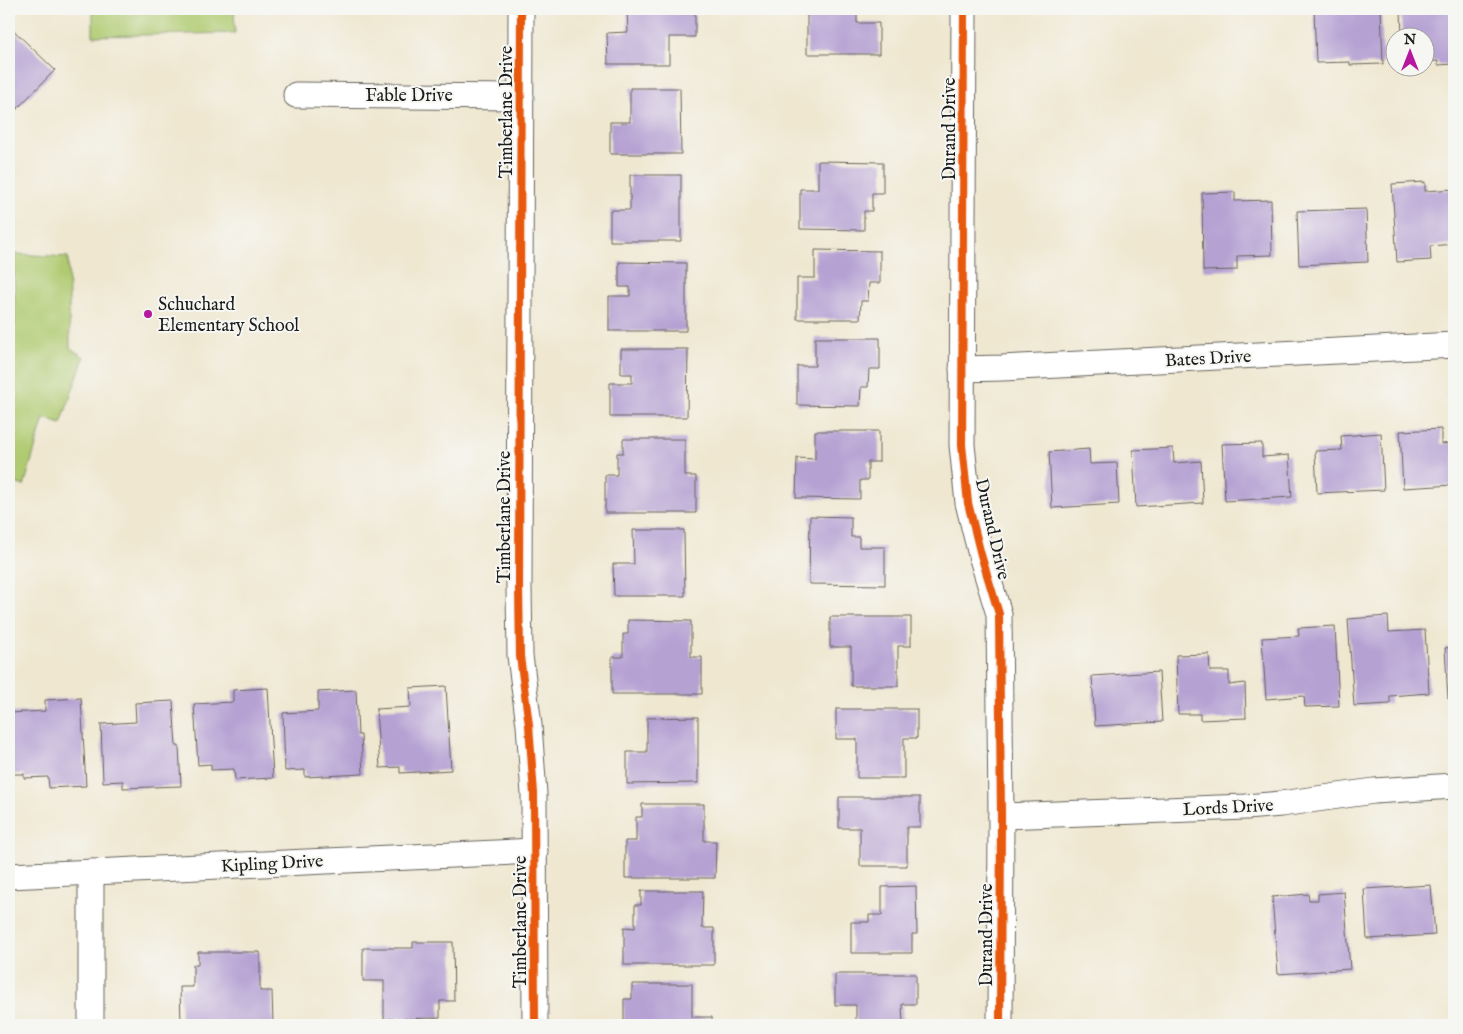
<svg xmlns="http://www.w3.org/2000/svg" width="1463" height="1034" font-family="'IM FELL English',serif">
<style>
.green{fill:#afca70;stroke:#667346}
.building{fill:#b6a1d3}
.lines{fill:none;stroke-linecap:round;stroke-linejoin:round}
.street-casing{stroke:#66635b;stroke-width:27}
.street{stroke:#fff;stroke-width:25}
.cycleway-casing{stroke:#f6f6f2;stroke-width:11}
.cycleway{stroke:#e8590c;stroke-width:8}
.poi-dot{fill:#b5179e;stroke:#f6f6f2;stroke-width:2}
.labels{text-anchor:middle;stroke-width:4;stroke-linejoin:round;paint-order:stroke}
.street-label{font-size:18px;fill:#1c1c1c;stroke:#f6f6f2}
.poi-label{font-size:18px;fill:#1c1c1c;stroke:#f6f6f2;text-anchor:start}
</style>
<rect width="100%" height="100%" fill="#f6f6f2"/>
<filter id="ink" filterUnits="userSpaceOnUse"><feTurbulence type="fractalNoise" baseFrequency=".02" numOctaves="2"/><feDisplacementMap in="SourceGraphic" scale="10" xChannelSelector="R" yChannelSelector="G"/><feConvolveMatrix kernelMatrix="1 2 1 2 8 2 1 2 1" color-interpolation-filters="sRGB"/></filter>
<filter id="wash" filterUnits="userSpaceOnUse"><feTurbulence type="fractalNoise" baseFrequency=".0096" numOctaves="4" result="noise"/><feDisplacementMap in="SourceGraphic" scale="20" xChannelSelector="R" yChannelSelector="G"/><feGaussianBlur stdDeviation="1.12" result="paint"/><feColorMatrix in="noise" values="0 0 0 0 0 0 0 0 0 0 0 0 0 0 0 0 0 1.4 0 .05"/><feComposite in="paint" operator="in"/></filter>
<g filter="url(#wash)">
<rect width="100%" height="100%" fill="#efe7d0"/>
<g class="green">
<path d="M 93,9 L 234,9 L 235,33 L 93,36 Z"/>
<path d="M 14,254 L 68,257 L 70,348 L 84,357 L 61,424 L 44,418 L 24,486 L 9,481 L 9,326 L 15,326 Z"/>
</g>
<g id="blocks">
<g class="building">
<path d="M 627,9 L 695,9 L 695,37 L 669,37 L 669,64 L 608,64 L 607,33 L 628,32 Z"/>
<path d="M 807,9 L 857,9 L 857,23 L 879,23 L 879,54 L 807,54 Z"/>
<path d="M 1314,9 L 1381,9 L 1383,64 L 1350,65 L 1350,62 L 1316,63 Z"/>
<path d="M 1401,9 L 1454,9 L 1454,64 L 1438,65 L 1438,61 L 1426,62 L 1426,38 L 1402,38 Z"/>
<path d="M 9,26 L 55,70 L 9,117 Z"/>
<path d="M 630,88 L 680,88 L 681,154 L 610,154 L 610,122 L 630,122 Z"/>
<path d="M 818,161 L 883,162 L 883,193 L 872,193 L 872,211 L 864,211 L 864,230 L 800,229 L 800,189 L 818,189 Z"/>
<path d="M 630,175 L 681,175 L 681,241 L 610,241 L 610,210 L 630,210 Z"/>
<path d="M 1425,182 L 1425,191 L 1454,189 L 1454,244 L 1430,246 L 1431,260 L 1397,262 L 1392,184 Z"/>
<path d="M 1235,192 L 1235,201 L 1271,200 L 1272,255 L 1237,256 L 1237,270 L 1203,271 L 1202,193 Z"/>
<path d="M 1366,209 L 1368,262 L 1299,265 L 1297,211 Z"/>
<path d="M 815,250 L 880,251 L 880,283 L 869,283 L 868,301 L 861,301 L 860,319 L 797,319 L 797,278 L 815,278 Z"/>
<path d="M 619,262 L 686,263 L 686,331 L 609,331 L 609,296 L 630,296 L 630,287 L 619,287 Z"/>
<path d="M 815,338 L 880,338 L 880,369 L 869,369 L 868,387 L 861,387 L 860,406 L 797,405 L 797,366 L 815,366 Z"/>
<path d="M 621,349 L 688,349 L 687,417 L 610,417 L 610,383 L 632,383 L 632,374 L 621,374 Z"/>
<path d="M 1441,429 L 1441,444 L 1454,443 L 1454,485 L 1403,488 L 1400,431 Z"/>
<path d="M 815,431 L 879,431 L 879,462 L 868,462 L 868,480 L 860,480 L 860,499 L 796,498 L 797,458 L 815,459 Z"/>
<path d="M 1381,433 L 1384,490 L 1317,493 L 1315,451 L 1342,450 L 1341,436 Z"/>
<path d="M 623,439 L 685,439 L 685,476 L 696,476 L 696,513 L 605,513 L 605,475 L 617,475 L 617,453 L 623,453 Z"/>
<path d="M 1262,443 L 1262,457 L 1289,455 L 1292,497 L 1225,501 L 1222,444 Z"/>
<path d="M 1173,448 L 1174,463 L 1201,461 L 1203,503 L 1136,507 L 1133,450 Z"/>
<path d="M 1089,449 L 1090,464 L 1117,463 L 1119,504 L 1052,508 L 1049,452 Z"/>
<path d="M 810,516 L 851,517 L 851,537 L 859,537 L 859,547 L 885,547 L 885,585 L 809,584 Z"/>
<path d="M 633,530 L 684,530 L 685,596 L 614,596 L 613,564 L 634,564 Z"/>
<path d="M 1388,616 L 1389,632 L 1425,630 L 1429,693 L 1390,696 L 1390,704 L 1354,706 L 1348,619 Z"/>
<path d="M 830,617 L 911,617 L 911,646 L 898,646 L 898,686 L 851,686 L 851,647 L 830,647 Z"/>
<path d="M 628,620 L 691,621 L 691,657 L 702,657 L 702,694 L 612,694 L 612,657 L 623,657 L 623,634 L 628,634 Z"/>
<path d="M 1335,626 L 1339,706 L 1305,707 L 1304,696 L 1266,699 L 1262,638 L 1299,636 L 1298,628 Z"/>
<path d="M 1454,647 L 1454,698 L 1448,699 L 1445,648 Z"/>
<path d="M 1209,654 L 1210,671 L 1229,671 L 1229,685 L 1245,683 L 1246,718 L 1200,720 L 1200,714 L 1178,714 L 1176,655 Z"/>
<path d="M 1159,672 L 1162,722 L 1095,726 L 1092,676 Z"/>
<path d="M 446,686 L 451,770 L 400,773 L 400,767 L 380,768 L 376,709 L 411,707 L 410,688 Z"/>
<path d="M 268,688 L 273,778 L 235,780 L 234,769 L 211,770 L 211,764 L 198,765 L 194,704 L 233,702 L 233,690 Z"/>
<path d="M 356,690 L 358,735 L 361,735 L 363,774 L 305,777 L 305,770 L 285,771 L 283,713 L 318,711 L 318,692 Z"/>
<path d="M 81,698 L 86,786 L 49,788 L 48,777 L 24,778 L 24,774 L 11,774 L 9,713 L 45,711 L 45,700 Z"/>
<path d="M 173,701 L 176,746 L 179,746 L 181,786 L 123,788 L 123,781 L 103,782 L 101,724 L 136,722 L 135,703 Z"/>
<path d="M 836,709 L 917,709 L 917,738 L 904,738 L 904,778 L 857,778 L 857,739 L 836,739 Z"/>
<path d="M 698,717 L 698,783 L 627,784 L 627,752 L 647,752 L 647,718 Z"/>
<path d="M 839,797 L 920,797 L 920,827 L 907,827 L 907,866 L 860,866 L 860,828 L 839,828 Z"/>
<path d="M 642,804 L 704,804 L 704,841 L 716,841 L 715,878 L 625,878 L 625,841 L 636,841 L 636,817 L 642,817 Z"/>
<path d="M 1431,885 L 1435,935 L 1367,939 L 1364,889 Z"/>
<path d="M 916,886 L 917,934 L 912,934 L 912,953 L 851,953 L 851,922 L 869,922 L 869,915 L 882,915 L 882,887 Z"/>
<path d="M 641,891 L 703,891 L 702,928 L 714,928 L 714,965 L 624,965 L 624,927 L 635,928 L 635,905 L 641,905 Z"/>
<path d="M 1344,892 L 1350,969 L 1278,974 L 1272,897 L 1308,894 L 1309,900 L 1318,900 L 1318,894 Z"/>
<path d="M 413,942 L 453,942 L 454,1001 L 440,1001 L 440,1018 L 384,1019 L 384,981 L 363,981 L 363,948 L 413,948 Z"/>
<path d="M 198,952 L 260,952 L 260,991 L 272,991 L 273,1024 L 181,1025 L 180,987 L 193,987 L 193,965 L 198,965 Z"/>
<path d="M 835,974 L 916,974 L 916,1004 L 902,1004 L 903,1025 L 856,1025 L 856,1005 L 835,1005 Z"/>
<path d="M 632,984 L 692,984 L 692,1017 L 712,1017 L 712,1025 L 624,1025 L 624,999 L 632,999 Z"/>
</g>
</g>
</g>
<g filter="url(#ink)">
<use href="#blocks" fill-opacity="0" stroke="#66635b" stroke-width="1"/>
<g class="lines">
<defs>
<g id="street">
<path d="M 521,9 L 519,587 L 520,656 L 529,725 L 534,794 L 535,1025"/>
<path d="M 964,9 L 962,445 L 968,503 L 981,555 L 999,614 L 1001,816 L 1000,1025"/>
<path d="M 296,95 L 521,97"/>
<path d="M 962,369 L 1002,368 L 1454,345"/>
<path d="M 1001,816 L 1246,807 L 1281,804 L 1374,791 L 1454,786"/>
<path d="M 91,872 L 91,1025"/>
<path d="M 9,876 L 535,851"/>
</g>
</defs>
<use href="#street" class="street-casing"/>
<use href="#street" class="street"/>
<defs>
<g id="cycleway">
<path d="M 521,9 L 519,587 L 520,656 L 529,725 L 534,794 L 535,1025"/>
<path d="M 964,9 L 962,445 L 968,503 L 981,555 L 999,614 L 1001,816 L 1000,1025"/>
</g>
</defs>
<use href="#cycleway" class="cycleway-casing"/>
<use href="#cycleway" class="cycleway"/>
</g>
</g>
<circle class="poi-dot" cx="148" cy="314" r="5"/>
<g class="labels">
<g class="street-label">
<text x="409" y="101">Fable Drive</text>
<text transform="translate(506 112) rotate(-90)" y="6">Timberlane Drive</text>
<text transform="translate(949 129) rotate(-90)" y="6">Durand Drive</text>
<text transform="translate(1208 358) rotate(-3)" y="6">Bates Drive</text>
<text transform="translate(504 517) rotate(-90)" y="6">Timberlane Drive</text>
<text transform="translate(993 529) rotate(77)" y="6">Durand Drive</text>
<text transform="translate(1228 807) rotate(-3)" y="6">Lords Drive</text>
<text transform="translate(272 863) rotate(-3)" y="6">Kipling Drive</text>
<text transform="translate(520 922) rotate(-90)" y="6">Timberlane Drive</text>
<text transform="translate(986 935) rotate(-90)" y="6">Durand Drive</text>
</g>
<g class="poi-label">
<text x="158" y="310">Schuchard<tspan x="158" dy="21">Elementary School</tspan></text>
</g>
</g>
<rect width="1463" height="1034" fill="none" stroke="#f6f6f2" stroke-width="30"/>
<g transform="translate(1410 52)"><circle r="24" fill="#f6f6f2" stroke="#9f9f9c"/>
<path d="M0-4L9 19L0 12L-9 19Z" fill="#b5179e"/>
<text y="-8" font-size="14" font-weight="bold" text-anchor="middle" fill="#1c1c1c">N</text>
</g>
</svg>
